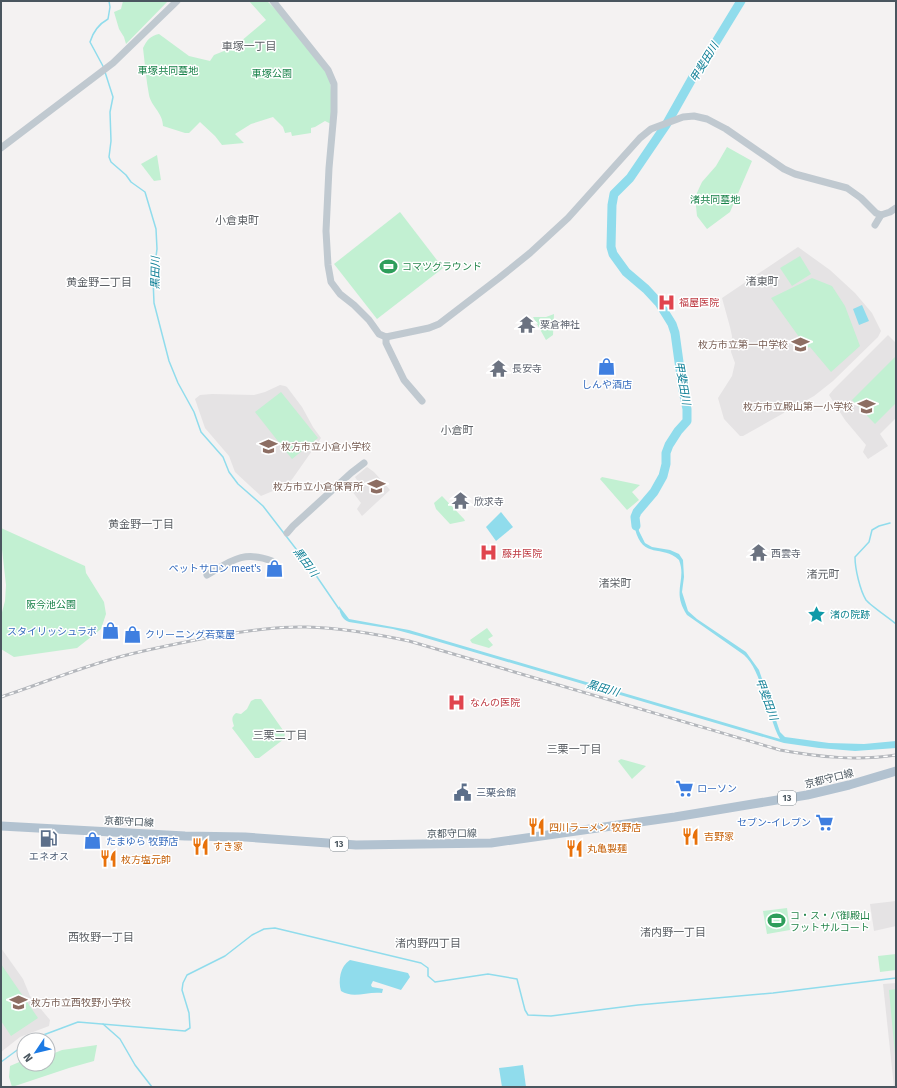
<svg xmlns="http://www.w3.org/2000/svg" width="897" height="1088" font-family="'Fira Sans','Noto Sans JP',sans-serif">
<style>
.education{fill:#e5e3e4}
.green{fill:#c2f0d2}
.water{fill:#90dcec}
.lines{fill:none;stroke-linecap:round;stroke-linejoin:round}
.stream{stroke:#90dcec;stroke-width:1.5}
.river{stroke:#90dcec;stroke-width:9}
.tertiary{stroke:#c0c9d0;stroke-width:7}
.primary{stroke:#b2c2d0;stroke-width:9}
.rail-casing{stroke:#b4b7bc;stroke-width:3}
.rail{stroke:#fff;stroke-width:1.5;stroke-dasharray:4.5;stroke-linecap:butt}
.labels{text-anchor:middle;stroke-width:3;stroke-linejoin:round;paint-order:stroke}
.shield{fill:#fff;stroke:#80898f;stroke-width:1}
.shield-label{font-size:9px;font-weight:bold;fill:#4a565f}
.park-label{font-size:10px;fill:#19824a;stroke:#fff}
.leisure-label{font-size:10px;fill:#27864d;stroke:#fff;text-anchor:start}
.health-label{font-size:10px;fill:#be3a42;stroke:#fff;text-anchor:start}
.worship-label{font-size:10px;fill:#5b616d;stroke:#fff;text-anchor:start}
.education-label{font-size:10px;fill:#785e54;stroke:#fff;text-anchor:end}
.shop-label{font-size:10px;fill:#366cbe;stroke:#fff;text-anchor:end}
.culture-label{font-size:10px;fill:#0d838f;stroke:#fff;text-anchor:start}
.street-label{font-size:10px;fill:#4a565f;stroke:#fff}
.service-label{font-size:10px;fill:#4e5e75;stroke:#fff;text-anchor:start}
.food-label{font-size:10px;fill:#c56008;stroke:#fff;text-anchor:start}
.neighbourhood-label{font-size:11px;fill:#5e6267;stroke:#fff}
.water-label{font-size:11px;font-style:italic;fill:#0e7f96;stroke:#fff}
</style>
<rect width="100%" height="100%" fill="#f4f2f2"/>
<g class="education">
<path d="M 798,247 L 830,270 L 855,293 L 872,313 L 881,331 L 878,337 L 833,381 L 814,396 L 743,436 L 740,436 L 724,419 L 718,398 L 732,376 L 735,363 L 731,352 L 732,336 L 730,327 L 722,298 Z"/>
<path d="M 888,335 L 896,343 L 896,418 L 880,434 L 888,446 L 868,459 L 863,452 L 866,445 L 845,420 L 829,395 L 834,389 Z"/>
<path d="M 280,385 L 285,386 L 287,387 L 302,407 L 313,427 L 321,438 L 293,478 L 287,485 L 261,496 L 235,472 L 229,456 L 205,428 L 195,399 L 200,395 L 212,394 L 254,395 L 265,392 Z"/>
<path d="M 367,467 L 374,472 L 390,490 L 362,516 L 357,509 L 361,503 L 352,491 L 359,483 L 355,477 Z"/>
<path d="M 896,901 L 896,926 L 874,931 L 870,904 Z"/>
<path d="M 1,948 L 23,979 L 30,996 L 50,1020 L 49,1026 L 20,1037 L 1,1052 Z"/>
<path d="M 896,983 L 896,1087 L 894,1087 L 883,984 Z"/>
</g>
<g class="green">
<path d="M 123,1 L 168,1 L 126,44 L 124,37 L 119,29 L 114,12 L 121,9 Z"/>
<path d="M 249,1 L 267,1 L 289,22 L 330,76 L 333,125 L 325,121 L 315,127 L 311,128 L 311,133 L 292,136 L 291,132 L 285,133 L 283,127 L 273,117 L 251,124 L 235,134 L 244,143 L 222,145 L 215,136 L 200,122 L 189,133 L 185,133 L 163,126 C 163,113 151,106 149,95 C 146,80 145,64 143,48 C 147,40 150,36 159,34 L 189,56 L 210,61 L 214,55 L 234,47 L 266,20 Z"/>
<path d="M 727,147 L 752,161 L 730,212 L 707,229 L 697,216 L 695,197 L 702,182 L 716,166 Z"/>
<path d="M 157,155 L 161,180 L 154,181 L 141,164 Z"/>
<path d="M 400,212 L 443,268 L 377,319 L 334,264 Z"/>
<path d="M 800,256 L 811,274 L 792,286 L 780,268 Z"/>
<path d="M 812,278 L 832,286 L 845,306 L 860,346 L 831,372 L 810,347 L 807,348 L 771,298 Z"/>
<path d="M 554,314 L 553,335 L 546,340 L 533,317 L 546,317 Z"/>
<path d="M 895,357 L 896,358 L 896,403 L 875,424 L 852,400 Z"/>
<path d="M 281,392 L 318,438 L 292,459 L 255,412 Z"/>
<path d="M 602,477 L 640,485 L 632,492 L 639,500 L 627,510 L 600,479 Z"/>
<path d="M 442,496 L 464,519 L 465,521 L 450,524 L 436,509 L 434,503 Z"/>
<path d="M 1,528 L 85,566 L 86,573 L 104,602 L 106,614 L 101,629 L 77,648 L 14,657 L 1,649 L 1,616 L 5,601 L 6,585 L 1,540 Z"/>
<path d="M 487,628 L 493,636 L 488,639 L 493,645 L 489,648 L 472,643 L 470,640 Z"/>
<path d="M 255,699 L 261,699 L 285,733 L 284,739 L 259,758 L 255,758 L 232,728 L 234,726 C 232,720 231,717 236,713 L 241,714 L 247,709 L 251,701 Z"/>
<path d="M 621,759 L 646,766 L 632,779 L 618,761 Z"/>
<path d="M 787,908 L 790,930 L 767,934 L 763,911 Z"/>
<path d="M 896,954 L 896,970 L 880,972 L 878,956 Z"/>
<path d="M 1,964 L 38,1018 L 11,1036 L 1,1021 Z"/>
<path d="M 896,989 L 896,1055 L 895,1055 L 889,990 Z"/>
<path d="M 97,1045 L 94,1061 L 69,1068 L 12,1087 L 9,1077 L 10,1066 L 24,1060 L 24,1064 L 48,1064 L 49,1050 L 52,1054 L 62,1050 Z"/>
</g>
<g class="water">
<path d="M 862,305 L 869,321 L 859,325 L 853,309 Z"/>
<path d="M 636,511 L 639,531 L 645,543 L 652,547 L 670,550 L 679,554 L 683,560 L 684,577 L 682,592 L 688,611 L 697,619 L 746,652 L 759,670 L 780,732 L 785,737 L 829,743 L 864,744 L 896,741 L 896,748 L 855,751 L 819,748 L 784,743 L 419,636 L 393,629 L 349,622 C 343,620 339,613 339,606 L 349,619 L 409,630 L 780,739 C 768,718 762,670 744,655 L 687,615 C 671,591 687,581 679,560 C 662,544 643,560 635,529 C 633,522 632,517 636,511 Z"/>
<path d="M 501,512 L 513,527 L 496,541 L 486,527 Z"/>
<path d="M 350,960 L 408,973 L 410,977 L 401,990 L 373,981 L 371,985 L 372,987 L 383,989 L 382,993 C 368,991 353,999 341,991 C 338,981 340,966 350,960 Z"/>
<path d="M 523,1065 L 526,1087 L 502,1087 L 499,1068 Z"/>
</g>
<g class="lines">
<g class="stream">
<path d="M 104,68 L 90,42 C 93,32 99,24 108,19 L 110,7 L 109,1"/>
<path d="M 105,72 L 113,97 L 110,112 L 111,141 L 109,157 L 111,162 L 126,175 L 131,182 L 145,192 L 156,229 L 157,249 L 153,279 L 154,303 L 169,361 L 178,383 L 194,412 L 201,432 L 223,457 L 229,472 L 238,484 L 263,506 L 313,571 L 339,609"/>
<path d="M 890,523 L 879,526 L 872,530 L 869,542 L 855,557 C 855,569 860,590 866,600 C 871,606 889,618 896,624"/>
<path d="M 103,1024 L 120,1039 L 135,1065 L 152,1087"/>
<path d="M 30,1040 L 78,1022 L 185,1031 L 190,1028 L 189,1013 L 182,990 L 183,983 L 187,975 L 225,956 L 252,935 L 264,929 L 275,928 L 421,963 L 428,968 L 428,976 L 435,982 L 488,974 L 517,979 L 525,1010 L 528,1015 L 551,1016 L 638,1005 L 773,993 L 896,978"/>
<path d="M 1,1062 L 24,1045"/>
</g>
<path class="river" d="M 636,526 L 635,517 L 637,512 L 654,492 L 663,476 L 666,464 L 666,453 L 669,445 L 678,431 L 687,421 L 687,409 L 683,391 L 675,333 L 672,324 L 659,303 L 646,289 L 626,272 L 613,254 L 611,247 L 612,205 L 614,194 L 630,178 L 666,125 L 693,77 L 708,55 L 741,1"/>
<g class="tertiary">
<path d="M 273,1 L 328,70 L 334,84 L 334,112 L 329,168 L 326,231 L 328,265 L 331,282 L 340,294 L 354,305 L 369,320 L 379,334 L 386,337 L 429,328 L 439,324 L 499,278 L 530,253 L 568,218 L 640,138 L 651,129 L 683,117 L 694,116 L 707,119 L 726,129 L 784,169 L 795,174 L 847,188 L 861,198 L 876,213 L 881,215"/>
<path d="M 1,148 L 113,63 L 177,1"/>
<path d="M 875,225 L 881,215 L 890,212 L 896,208"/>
<path d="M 386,337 L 386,343 L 404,380 L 422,401"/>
<path d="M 287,533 L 293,526 L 351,473 L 364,463"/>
<path d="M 207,575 C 231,561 243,550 272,561"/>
</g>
<path class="primary" d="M 1,826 L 185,836 L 245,837 L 356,845 L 491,843 L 675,817 L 807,795 L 849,785 L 896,771"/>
<defs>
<path id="rail" d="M 1,697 C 40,684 79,668 119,657 C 149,649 180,643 211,637 C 242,632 275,626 307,627 C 342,628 376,634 409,641 L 780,750 C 819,757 857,761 896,755"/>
</defs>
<use href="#rail" class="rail-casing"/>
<use href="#rail" class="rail"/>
</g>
<defs>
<symbol id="stadium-bare" viewBox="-9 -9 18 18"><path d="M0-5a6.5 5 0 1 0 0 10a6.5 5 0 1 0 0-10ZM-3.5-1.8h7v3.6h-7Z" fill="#2e9e5b" stroke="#fff" stroke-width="2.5" paint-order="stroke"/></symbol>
<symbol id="hospital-bare" viewBox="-9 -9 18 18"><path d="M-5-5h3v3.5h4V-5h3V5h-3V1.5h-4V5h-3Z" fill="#e0444e" stroke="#fff" stroke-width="2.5" paint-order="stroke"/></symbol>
<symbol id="temple-bare" viewBox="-9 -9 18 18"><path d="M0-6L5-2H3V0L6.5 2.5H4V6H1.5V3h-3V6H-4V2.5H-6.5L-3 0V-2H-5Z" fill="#6b7280" stroke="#fff" stroke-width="2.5" paint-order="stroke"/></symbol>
<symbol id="school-bare" viewBox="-9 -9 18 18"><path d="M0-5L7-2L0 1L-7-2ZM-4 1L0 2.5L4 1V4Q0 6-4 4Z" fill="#8d6e63" stroke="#fff" stroke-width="2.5" paint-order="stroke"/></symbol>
<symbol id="shop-bare" viewBox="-9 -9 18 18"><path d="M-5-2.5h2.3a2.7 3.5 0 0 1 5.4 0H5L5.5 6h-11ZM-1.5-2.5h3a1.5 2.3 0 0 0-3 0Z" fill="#3f7fe0" stroke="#fff" stroke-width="2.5" paint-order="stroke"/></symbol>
<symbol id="sight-bare" viewBox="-9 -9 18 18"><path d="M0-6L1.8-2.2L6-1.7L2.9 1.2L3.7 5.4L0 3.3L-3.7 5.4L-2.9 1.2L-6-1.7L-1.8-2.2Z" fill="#0f9aa8" stroke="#fff" stroke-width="2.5" paint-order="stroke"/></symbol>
<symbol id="supermarket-bare" viewBox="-9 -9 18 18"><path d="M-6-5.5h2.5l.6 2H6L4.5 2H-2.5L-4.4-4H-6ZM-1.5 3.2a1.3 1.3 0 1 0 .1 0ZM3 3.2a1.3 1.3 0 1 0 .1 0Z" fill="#3f7fe0" stroke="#fff" stroke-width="2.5" paint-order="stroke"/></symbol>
<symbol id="civic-bare" viewBox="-9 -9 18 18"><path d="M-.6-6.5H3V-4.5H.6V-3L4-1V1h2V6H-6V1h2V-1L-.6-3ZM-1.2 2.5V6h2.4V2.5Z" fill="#5c6f8a" stroke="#fff" stroke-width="2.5" paint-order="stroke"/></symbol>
<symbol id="restaurant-bare" viewBox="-9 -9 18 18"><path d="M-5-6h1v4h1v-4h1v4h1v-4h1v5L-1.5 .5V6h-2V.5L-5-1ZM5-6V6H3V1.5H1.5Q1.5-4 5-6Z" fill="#e8710a" stroke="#fff" stroke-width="2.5" paint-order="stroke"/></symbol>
<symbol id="fuel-bare" viewBox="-9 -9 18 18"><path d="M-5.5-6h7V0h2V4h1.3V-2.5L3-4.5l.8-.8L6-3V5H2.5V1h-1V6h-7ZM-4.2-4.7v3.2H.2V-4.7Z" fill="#5c6f8a" stroke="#fff" stroke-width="2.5" paint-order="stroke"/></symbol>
</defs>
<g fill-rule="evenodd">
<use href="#stadium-bare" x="376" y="254" width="25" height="25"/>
<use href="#hospital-bare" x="654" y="290" width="25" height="25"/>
<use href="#temple-bare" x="514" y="312" width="25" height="25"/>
<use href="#school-bare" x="788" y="332" width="25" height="25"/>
<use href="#shop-bare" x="594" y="354" width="25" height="25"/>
<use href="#temple-bare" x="486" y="356" width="25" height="25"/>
<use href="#school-bare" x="854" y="394" width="25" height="25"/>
<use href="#school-bare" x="256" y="434" width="25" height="25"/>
<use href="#school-bare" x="364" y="474" width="25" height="25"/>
<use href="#temple-bare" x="448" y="488" width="25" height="25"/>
<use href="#hospital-bare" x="476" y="540" width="25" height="25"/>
<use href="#temple-bare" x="746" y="540" width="25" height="25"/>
<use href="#shop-bare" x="262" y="556" width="25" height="25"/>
<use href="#sight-bare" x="804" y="602" width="25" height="25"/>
<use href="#shop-bare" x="98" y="618" width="25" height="25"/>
<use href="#shop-bare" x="120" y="622" width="25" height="25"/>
<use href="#hospital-bare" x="444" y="690" width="25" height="25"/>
<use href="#supermarket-bare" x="672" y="776" width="25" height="25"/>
<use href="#civic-bare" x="450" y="780" width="25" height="25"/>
<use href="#supermarket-bare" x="812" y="810" width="25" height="25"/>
<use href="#restaurant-bare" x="524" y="814" width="25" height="25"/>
<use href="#restaurant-bare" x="678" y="824" width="25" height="25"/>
<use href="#fuel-bare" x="36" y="826" width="25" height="25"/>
<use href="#shop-bare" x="80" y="828" width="25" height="25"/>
<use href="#restaurant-bare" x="188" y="834" width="25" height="25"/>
<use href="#restaurant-bare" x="562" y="836" width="25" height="25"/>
<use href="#restaurant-bare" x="96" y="846" width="25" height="25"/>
<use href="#stadium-bare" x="764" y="908" width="25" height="25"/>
<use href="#school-bare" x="6" y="990" width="25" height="25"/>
</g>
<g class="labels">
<g class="shield">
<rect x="778" y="791" width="18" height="14" rx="3"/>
<rect x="330" y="837" width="18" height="14" rx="3"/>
</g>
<g class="shield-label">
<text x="787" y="801">13</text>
<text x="339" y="847">13</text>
</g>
<g class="park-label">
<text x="168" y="74">車塚共同墓地</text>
<text x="272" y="77">車塚公園</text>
<text x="715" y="203">渚共同墓地</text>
<text x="51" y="608">阪今池公園</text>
</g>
<g class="leisure-label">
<text x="402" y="270">コマツグラウンド</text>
<text x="790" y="919">コ・ス・パ御殿山<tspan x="790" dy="12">フットサルコート</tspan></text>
</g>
<g class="health-label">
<text x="679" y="306">福屋医院</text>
<text x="502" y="557">藤井医院</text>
<text x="470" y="706">なんの医院</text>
</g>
<g class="worship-label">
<text x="540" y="328">粟倉神社</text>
<text x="512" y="372">長安寺</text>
<text x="474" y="505">欣求寺</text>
<text x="771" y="557">西雲寺</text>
</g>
<g class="education-label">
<text x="788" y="348">枚方市立第一中学校</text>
<text x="853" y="410">枚方市立殿山第一小学校</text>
<text x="281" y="450" text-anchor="start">枚方市立小倉小学校</text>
<text x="363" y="490">枚方市立小倉保育所</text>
<text x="31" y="1006" text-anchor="start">枚方市立西牧野小学校</text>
</g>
<g class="shop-label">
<text x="607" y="388" text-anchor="middle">しんや酒店</text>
<text x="261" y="572">ペットサロン meet's</text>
<text x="97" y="635">スタイリッシュラボ</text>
<text x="145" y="638" text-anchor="start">クリーニング若葉屋</text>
<text x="697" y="792" text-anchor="start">ローソン</text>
<text x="811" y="826">セブン-イレブン</text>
<text x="106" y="845" text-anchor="start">たまゆら 牧野店</text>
</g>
<g class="culture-label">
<text x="830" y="618">渚の院跡</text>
</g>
<g class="street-label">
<text transform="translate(829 778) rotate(-14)" y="4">京都守口線</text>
<text transform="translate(129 821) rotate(3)" y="4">京都守口線</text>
<text transform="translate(452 833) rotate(-1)" y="4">京都守口線</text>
</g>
<g class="service-label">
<text x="476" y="796">三栗会館</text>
<text x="49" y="860" text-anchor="middle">エネオス</text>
</g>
<g class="food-label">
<text x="549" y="831">四川ラーメン 牧野店</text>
<text x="704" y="840">吉野家</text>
<text x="213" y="850">すき家</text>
<text x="587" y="852">丸亀製麺</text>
<text x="121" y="863">枚方塩元帥</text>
</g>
<g class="neighbourhood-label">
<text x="249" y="50">車塚一丁目</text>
<text x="237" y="224">小倉東町</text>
<text x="762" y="285">渚東町</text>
<text x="99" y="286">黄金野二丁目</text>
<text x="457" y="434">小倉町</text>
<text x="141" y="528">黄金野一丁目</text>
<text x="823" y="578">渚元町</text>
<text x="615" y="587">渚栄町</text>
<text x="280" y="739">三栗二丁目</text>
<text x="574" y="753">三栗一丁目</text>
<text x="673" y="936">渚内野一丁目</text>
<text x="101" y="941">西牧野一丁目</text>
<text x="428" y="947">渚内野四丁目</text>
</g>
<g class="water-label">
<text transform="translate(704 62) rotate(-59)" y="4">甲斐田川</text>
<text transform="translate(155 273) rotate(-89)" y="4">黒田川</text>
<text transform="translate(683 383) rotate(80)" y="4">甲斐田川</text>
<text transform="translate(306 562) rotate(53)" y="4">黒田川</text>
<text transform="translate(603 688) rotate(16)" y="4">黒田川</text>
<text transform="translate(767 699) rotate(70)" y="4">甲斐田川</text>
</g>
</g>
<rect width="897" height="1088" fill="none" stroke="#4a565f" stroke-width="4"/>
<g transform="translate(36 1052) rotate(235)"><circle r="19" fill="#ffffff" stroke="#b7bbbf"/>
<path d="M0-3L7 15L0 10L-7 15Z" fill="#1c7ae4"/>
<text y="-6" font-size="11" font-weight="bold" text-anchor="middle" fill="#4a565f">N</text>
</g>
</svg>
